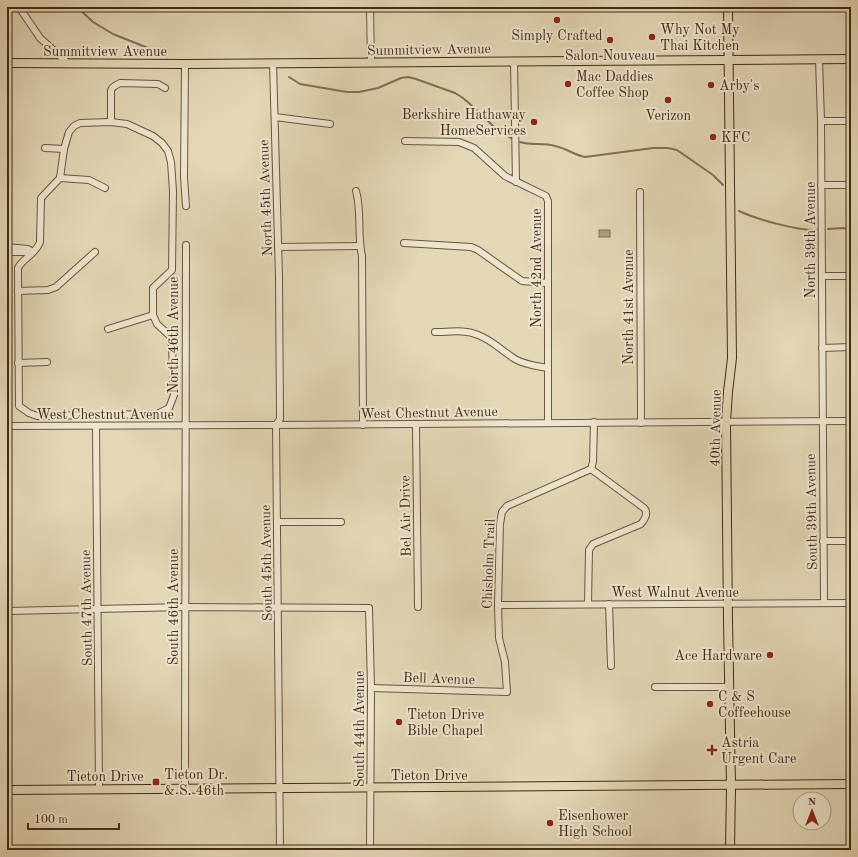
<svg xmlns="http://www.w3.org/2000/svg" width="858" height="857" font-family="'Old Standard TT',serif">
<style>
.water{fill:#ac9c80;stroke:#826e57}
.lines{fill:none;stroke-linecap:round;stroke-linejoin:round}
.stream{stroke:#826e57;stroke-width:2}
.minor-casing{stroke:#6a5540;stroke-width:8}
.major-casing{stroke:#422a19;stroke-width:10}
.minor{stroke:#ede5cf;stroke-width:6}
.major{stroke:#e3d7b5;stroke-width:8}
.poi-dot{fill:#8f2418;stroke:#ede5cf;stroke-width:1.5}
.labels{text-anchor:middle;stroke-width:4;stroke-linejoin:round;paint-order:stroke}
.poi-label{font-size:14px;fill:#422a19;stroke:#ede5cf;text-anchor:start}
.street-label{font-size:14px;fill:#422a19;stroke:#ede5cf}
</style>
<rect width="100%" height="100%" fill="#e3d7b5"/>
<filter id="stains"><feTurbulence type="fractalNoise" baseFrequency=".005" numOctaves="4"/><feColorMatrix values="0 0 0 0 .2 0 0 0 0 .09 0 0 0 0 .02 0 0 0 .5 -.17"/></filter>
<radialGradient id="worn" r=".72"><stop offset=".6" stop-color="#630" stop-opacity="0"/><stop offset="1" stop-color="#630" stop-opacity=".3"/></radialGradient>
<rect class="water" x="599" y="230" width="11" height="7"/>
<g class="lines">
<g class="stream">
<path d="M 77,7 L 93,22 L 113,34 L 158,52"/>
<path d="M 289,77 L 300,84 L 347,92 L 359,92 L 378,88 L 401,78 L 408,77 L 416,79 L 455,93 L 463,98 L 478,111 L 497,130 L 511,138"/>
<path d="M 520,142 C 533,146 543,142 555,146 C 566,148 574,155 585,157 L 653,148 L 668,148 L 677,150 L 713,175 L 723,185"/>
<path d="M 739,211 C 756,219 798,231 817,230"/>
<path d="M 828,229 L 843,228 L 851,230"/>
</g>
<defs>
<g id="minor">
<path d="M 17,7 L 21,10 L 40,38 L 69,64"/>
<path d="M 370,7 L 371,63"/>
<path d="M 819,59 L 821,121 L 824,603"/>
<path d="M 514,61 L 516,182"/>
<path d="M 273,63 L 279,277 L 280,419 L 276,425 L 280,850"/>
<path d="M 185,64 L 184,177 L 186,206"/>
<path d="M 275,117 L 330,124"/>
<path d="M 821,121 L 851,121"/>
<path d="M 111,122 L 127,124 L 153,136 L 162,143 L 168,151 L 171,162 L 173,191 L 172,270 L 153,288 L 153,315 L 157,324 L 170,336 L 172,346 L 174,395 L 169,408 L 157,414 L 37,416 L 29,413 L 19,406 L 18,268 C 23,258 36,254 40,242 L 41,198 L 60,178 L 64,149 L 69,132 L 74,126 L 80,123 Z"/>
<path d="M 111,122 L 111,90 C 113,86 116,85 120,83 L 158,84 L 165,88"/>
<path d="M 405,141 L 459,142 L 474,148 L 505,176 L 546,196 L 548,201 L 548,423"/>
<path d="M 45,148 L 64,149"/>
<path d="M 60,178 L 89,180 L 105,188"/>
<path d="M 821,185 L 851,185"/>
<path d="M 356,191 C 362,212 357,234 362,256 L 363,425"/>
<path d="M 640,192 L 641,423"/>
<path d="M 404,243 L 471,247 L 478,250 L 522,281 L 548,283"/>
<path d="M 7,247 L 28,249 L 33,252 L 7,252"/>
<path d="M 278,247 L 360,246"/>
<path d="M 822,276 L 851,276"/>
<path d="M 18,291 L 48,290 L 56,287 L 95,252"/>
<path d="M 108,329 L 153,315"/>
<path d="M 435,332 C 449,332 465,329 478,335 C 492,340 502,351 515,359 C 525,365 537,366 548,368"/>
<path d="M 822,348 L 851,347"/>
<path d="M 18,363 L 47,362"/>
<path d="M 416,424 L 418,607"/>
<path d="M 7,426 L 276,425 L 851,421"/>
<path d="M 96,426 L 99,789"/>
<path d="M 591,469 L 593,462 L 594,422"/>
<path d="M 277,522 L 341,522"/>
<path d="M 823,541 L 851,541"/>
<path d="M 588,604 L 589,550 L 593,544 L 641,524 C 645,519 649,513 644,508 L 591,469"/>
<path d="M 609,604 L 611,666"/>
<path d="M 498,605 L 851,603"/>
<path d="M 7,611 L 185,607 L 369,608 L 371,688 L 370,850"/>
<path d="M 655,687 L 729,687"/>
<path d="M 371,688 L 507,692 L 505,662 L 499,638 L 498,605 L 500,524 L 502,512 L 507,506 L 591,469"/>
<path d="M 185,788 L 186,245"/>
<path d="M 7,790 L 7,850"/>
</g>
<g id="major">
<path d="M 728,7 L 732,358 L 728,392 L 726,422 L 728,620 L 731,786 L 730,850"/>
<path d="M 7,63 L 185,64 L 851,59"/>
<path d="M 7,790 L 851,784"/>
</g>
</defs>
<use href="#minor" class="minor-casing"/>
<use href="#major" class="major-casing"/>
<use href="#minor" class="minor"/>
<use href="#major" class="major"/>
</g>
<g class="poi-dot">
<circle cx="557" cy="20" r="4"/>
<circle cx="652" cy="37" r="4"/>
<circle cx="610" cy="40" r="4"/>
<circle cx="568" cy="84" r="4"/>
<circle cx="711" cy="85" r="4"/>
<circle cx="668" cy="100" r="4"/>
<circle cx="534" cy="122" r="4"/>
<circle cx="713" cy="137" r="4"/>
<circle cx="770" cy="655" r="4"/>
<circle cx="710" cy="704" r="4"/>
<circle cx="399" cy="722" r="4"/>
<path d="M710 744h4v4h4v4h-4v4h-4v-4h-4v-4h4z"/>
<rect x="152" y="778" width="8" height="8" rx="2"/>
<circle cx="550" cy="823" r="4"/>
</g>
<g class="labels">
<g class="poi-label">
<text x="660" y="34">Why Not My<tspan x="660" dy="16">Thai Kitchen</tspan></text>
<text x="557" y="40" text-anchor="middle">Simply Crafted</text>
<text x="610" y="60" text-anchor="middle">Salon Nouveau</text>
<text x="576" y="81">Mac Daddies<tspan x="576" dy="16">Coffee Shop</tspan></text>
<text x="719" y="90">Arby's</text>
<text x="526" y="119" text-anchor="end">Berkshire Hathaway<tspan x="526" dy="16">HomeServices</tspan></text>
<text x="668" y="120" text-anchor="middle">Verizon</text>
<text x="721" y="142">KFC</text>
<text x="762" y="660" text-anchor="end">Ace Hardware</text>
<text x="718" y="701">C &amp; S<tspan x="718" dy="16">Coffeehouse</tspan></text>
<text x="407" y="719">Tieton Drive<tspan x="407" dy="16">Bible Chapel</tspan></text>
<text x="721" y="747">Astria<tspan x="721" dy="16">Urgent Care</tspan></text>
<text x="164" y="779">Tieton Dr.<tspan x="164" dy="16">&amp; S. 46th</tspan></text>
<text x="558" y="820">Eisenhower<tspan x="558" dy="16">High School</tspan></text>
</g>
<g class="street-label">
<text transform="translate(429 49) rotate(-1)" y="5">Summitview Avenue</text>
<text x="105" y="56">Summitview Avenue</text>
<text transform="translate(265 198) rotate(-92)" y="5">North 45th Avenue</text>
<text transform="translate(810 240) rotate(-90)" y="5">North 39th Avenue</text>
<text transform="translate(536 268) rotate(-90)" y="5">North 42nd Avenue</text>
<text transform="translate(628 307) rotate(-90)" y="5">North 41st Avenue</text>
<text transform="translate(173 335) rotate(-90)" y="5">North 46th Avenue</text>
<text transform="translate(429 412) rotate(-1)" y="5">West Chestnut Avenue</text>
<text x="105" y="419">West Chestnut Avenue</text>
<text transform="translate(715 428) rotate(-89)" y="5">40th Avenue</text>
<text transform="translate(811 512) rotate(-91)" y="5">South 39th Avenue</text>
<text transform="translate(405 516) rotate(-91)" y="5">Bel Air Drive</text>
<text transform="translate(266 563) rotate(-91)" y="5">South 45th Avenue</text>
<text transform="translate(488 564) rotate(-88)" y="5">Chisholm Trail</text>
<text x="675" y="597">West Walnut Avenue</text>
<text transform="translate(173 607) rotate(-90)" y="5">South 46th Avenue</text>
<text transform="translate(86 608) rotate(-91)" y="5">South 47th Avenue</text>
<text transform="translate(439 678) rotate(2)" y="5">Bell Avenue</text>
<text transform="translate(359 729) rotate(-90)" y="5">South 44th Avenue</text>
<text x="429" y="780">Tieton Drive</text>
<text x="105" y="781">Tieton Drive</text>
</g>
</g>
<rect width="858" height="857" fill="none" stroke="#e3d7b5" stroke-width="24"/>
<rect x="8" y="8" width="842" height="841" fill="none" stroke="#422a19" stroke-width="2"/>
<rect x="12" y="12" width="834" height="833" fill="none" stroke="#422a19"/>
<g transform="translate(812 811)"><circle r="19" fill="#ede5cf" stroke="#a99a86"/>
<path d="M0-3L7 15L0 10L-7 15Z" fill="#8f2418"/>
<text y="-6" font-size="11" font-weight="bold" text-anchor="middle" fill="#422a19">N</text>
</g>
<path d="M28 823v6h91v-6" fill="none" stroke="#422a19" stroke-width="2"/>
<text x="34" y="823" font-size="12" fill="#422a19" stroke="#ede5cf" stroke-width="3" paint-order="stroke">100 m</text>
<rect width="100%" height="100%" filter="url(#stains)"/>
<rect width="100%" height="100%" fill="url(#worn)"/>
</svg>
